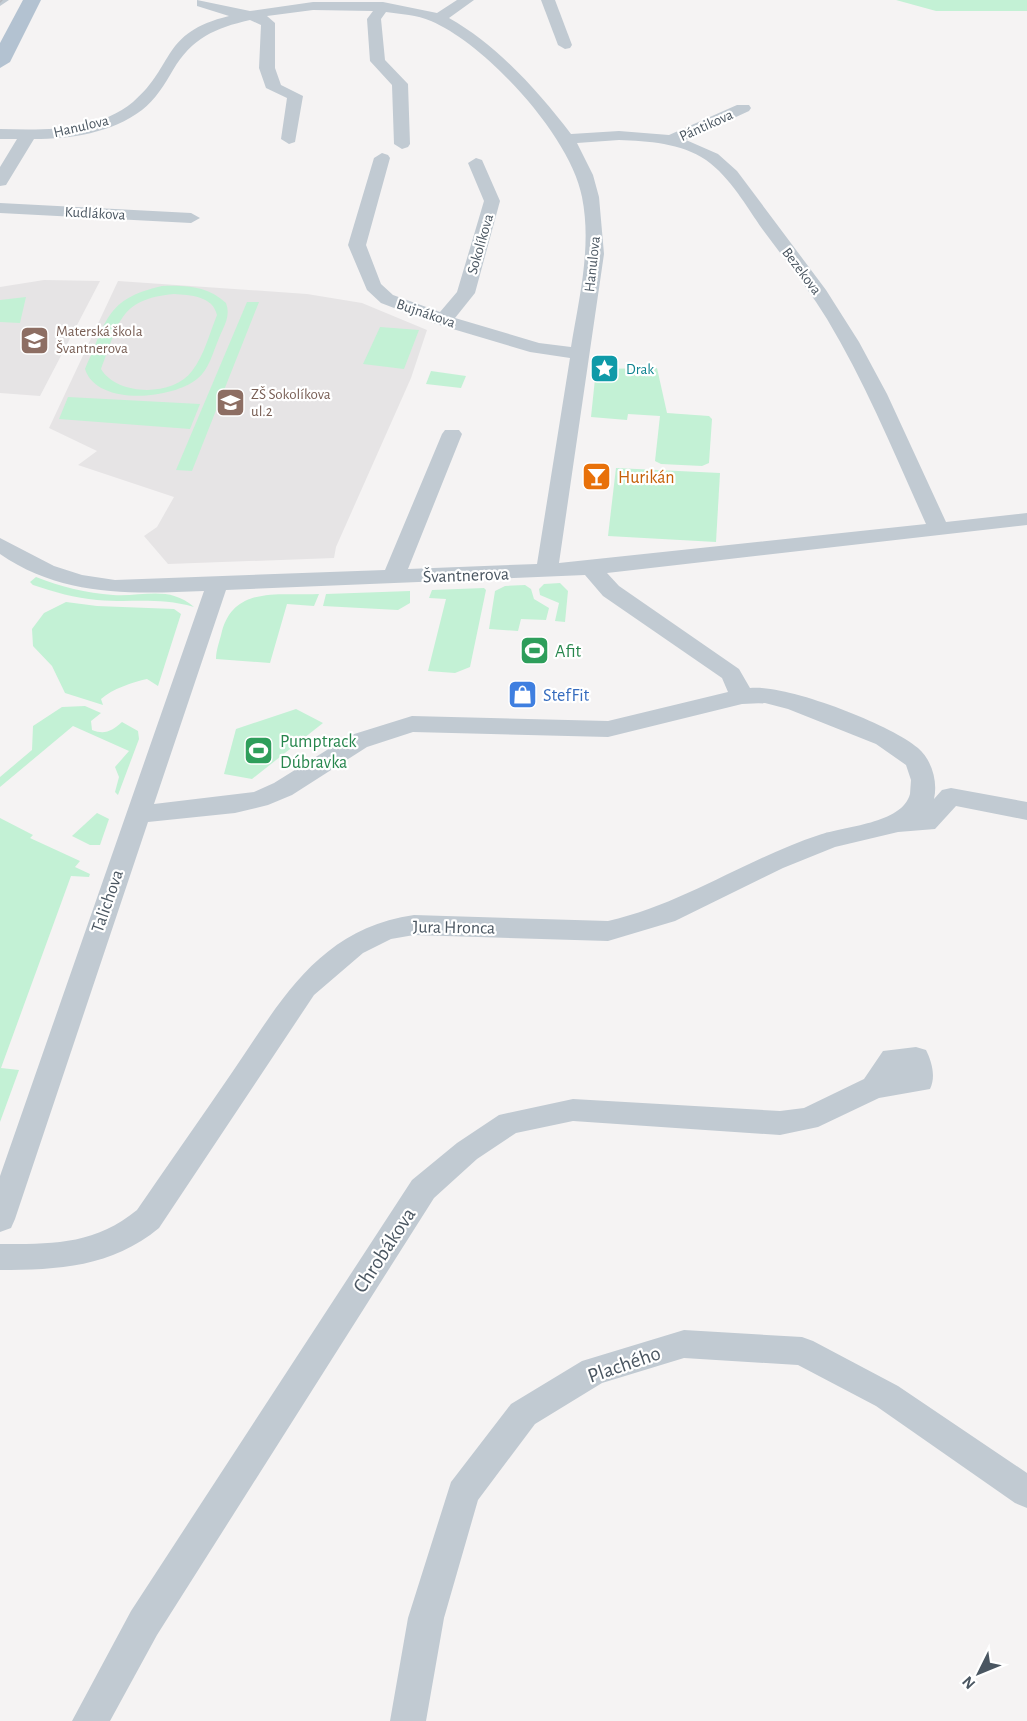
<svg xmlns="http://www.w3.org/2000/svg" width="1027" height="1721" font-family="'Alegreya Sans',sans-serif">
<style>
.education{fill:#e6e4e5}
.green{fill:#c3f1d5;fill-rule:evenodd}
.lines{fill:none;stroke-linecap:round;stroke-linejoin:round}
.minor{fill:#c1cad2;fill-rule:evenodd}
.major{fill:#b3c2d1;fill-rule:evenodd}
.tram{stroke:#b5b8bd;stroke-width:1.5}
.labels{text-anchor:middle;stroke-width:4.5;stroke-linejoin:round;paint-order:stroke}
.far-street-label{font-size:15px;fill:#4a5661;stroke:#fff}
.far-education-label{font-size:15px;fill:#785e54;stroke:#fff;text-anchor:start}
.far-culture-label{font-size:15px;fill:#0d838f;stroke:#fff;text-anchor:start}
.food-label{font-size:18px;fill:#c56008;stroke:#fff;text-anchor:start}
.street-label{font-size:18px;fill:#4a5661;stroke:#fff}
.leisure-label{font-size:18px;fill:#27864d;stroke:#fff;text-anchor:start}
.shop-label{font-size:18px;fill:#366cbe;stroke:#fff;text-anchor:start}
.near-street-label{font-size:21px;fill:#4a5661;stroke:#fff}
</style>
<rect width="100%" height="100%" fill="#f5f3f3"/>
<g class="education">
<path d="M 44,280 L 100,281 L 40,396 L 0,393 L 0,287 Z"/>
<path d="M 118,281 L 307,294 L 362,303 L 427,330 L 411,378 L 336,547 L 334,558 L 168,564 L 144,536 L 157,527 L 174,497 L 78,465 L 97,451 L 49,428 Z"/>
</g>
<g class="green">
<path d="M 896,0 L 1027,0 L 1027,11 L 936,11 Z"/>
<path d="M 162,286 C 186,285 208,286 226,303 C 231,316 224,326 219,338 C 213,352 209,370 197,379 C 173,399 97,407 85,369 C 107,321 105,299 162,286 ZM 174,294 C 190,295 213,296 217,315 C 210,332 204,356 192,371 C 173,397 117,396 101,369 C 119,324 118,299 174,294 Z"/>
<path d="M 26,297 L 20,323 L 0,322 L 0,300 Z"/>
<path d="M 247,302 L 259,302 L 192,471 L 176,470 Z"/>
<path d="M 380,327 L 419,330 L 404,369 L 363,364 Z"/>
<path d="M 657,368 L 667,413 L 709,416 L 712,419 L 709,463 L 702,466 L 661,464 L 655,461 L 660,416 L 628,414 L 627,420 L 591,417 L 596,369 Z"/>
<path d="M 431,371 L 466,376 L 461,388 L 426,384 Z"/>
<path d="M 68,397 L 200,404 L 190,429 L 59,419 Z"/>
<path d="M 616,468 L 720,473 L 716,542 L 608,536 Z"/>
<path d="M 36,577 C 61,587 86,593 113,595 C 143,597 169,585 194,607 C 159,597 132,603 97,600 C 75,598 54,592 33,585 L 30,582 Z"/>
<path d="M 560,583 L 568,591 L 565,622 L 555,621 L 559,603 L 540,595 L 539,589 L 544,584 Z"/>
<path d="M 525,585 L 531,589 L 534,599 L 549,608 L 546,620 L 521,619 L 518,631 L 489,629 L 495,591 L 505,586 Z"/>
<path d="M 484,588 L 486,590 L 470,667 L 455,673 L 428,671 L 446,599 L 429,598 L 432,590 Z"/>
<path d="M 410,591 L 410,603 L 398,610 L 323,606 L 326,594 Z"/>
<path d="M 319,594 L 314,606 L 287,604 L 270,663 L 216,659 C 216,650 220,640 222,631 C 235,585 280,596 319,594 Z"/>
<path d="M 66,602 L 97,606 L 174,609 L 181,614 L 158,686 L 147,679 C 133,682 112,689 101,699 L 103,705 L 65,693 L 52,666 L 33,646 L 32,629 L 44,613 Z"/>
<path d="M 85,706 L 101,713 L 91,721 L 92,730 C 105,735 112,731 122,722 L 138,731 L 139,739 L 118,795 L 115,792 L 119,777 L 115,767 L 129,751 L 73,726 L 0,787 L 0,777 L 32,750 L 33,726 L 62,707 Z"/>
<path d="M 296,709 L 323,723 L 252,779 L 224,774 L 236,729 Z"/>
<path d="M 97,813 L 109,819 L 100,845 L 90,845 L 72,836 Z"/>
<path d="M 0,818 L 33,835 L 30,838 L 80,861 L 75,867 L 90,874 L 89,877 L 71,876 L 1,1068 L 19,1070 L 0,1122 Z"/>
</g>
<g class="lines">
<g class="minor">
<path d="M 0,0 L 9,0 L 0,6 Z"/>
<path d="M 197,0 L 250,11 L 313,2 L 383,2 L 437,13 L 457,0 L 474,0 L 449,18 C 497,45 538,91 571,134 L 619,131 L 669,135 L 737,105 L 749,105 L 751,108 L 749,111 L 686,140 L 718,154 L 737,171 L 826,290 L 859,342 L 887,394 L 946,522 L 1027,513 L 1027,525 L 607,573 L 619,586 L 739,669 L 750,688 C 786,684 890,724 918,748 C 932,760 938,782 934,799 L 942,790 L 951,788 L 1027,802 L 1027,820 L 956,806 L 935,829 L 898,832 L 835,847 L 783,868 L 675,921 L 608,941 L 414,935 L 391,939 L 363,953 L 314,995 L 159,1228 C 112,1267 58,1270 0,1270 L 0,1244 C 53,1244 94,1245 137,1210 C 168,1165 200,1119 231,1074 C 281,1001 318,929 414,915 L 608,921 C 683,904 746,859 819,835 C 844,826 902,824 910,794 L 911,780 L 906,765 L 876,744 L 788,709 L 765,703 L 742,704 L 608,737 L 413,732 L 367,747 L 292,795 L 268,805 L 235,813 L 148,822 L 15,1219 L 11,1228 L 0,1232 L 0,1176 L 204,591 C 132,594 62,597 0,554 L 0,538 L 54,566 L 82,575 L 115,580 L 385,570 L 442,434 L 445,430 L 459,430 L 462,434 L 408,569 L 537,564 L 570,358 L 530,352 L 436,324 L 381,303 L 367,290 L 348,245 L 374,158 L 382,153 L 388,155 L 390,158 L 366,245 L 381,284 L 393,295 L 440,312 L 457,292 L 484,201 L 468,163 L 476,158 L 482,160 L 500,201 L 475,293 L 455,318 L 539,343 L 571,347 C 579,298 592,247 582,197 C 571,137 487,45 431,21 C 417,15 401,14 386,12 L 381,19 L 385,60 L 408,84 L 410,144 L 408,147 L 402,149 L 394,144 L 392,85 L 370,61 L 367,19 L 373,11 L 313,10 L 267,16 L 275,23 L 275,68 L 281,85 L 303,96 L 295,142 L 289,144 L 281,139 L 287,98 L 266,88 L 259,68 L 261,25 L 250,20 C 215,28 192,38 173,70 C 165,84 155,100 142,110 C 112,133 70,139 34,139 L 6,185 L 0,186 L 0,167 L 17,139 L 0,139 L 0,129 C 44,130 97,132 133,102 C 176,65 160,33 229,16 L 197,6 ZM 619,140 C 648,141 681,143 706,160 C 731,178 746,206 763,230 C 785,260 808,288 827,319 C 866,384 895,455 926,524 L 559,563 L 604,254 L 599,197 L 593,175 L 577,143 ZM 585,575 L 603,596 L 722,678 L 728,692 L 608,721 L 412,716 L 351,735 L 274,783 L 254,792 L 154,804 L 226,590 Z"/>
<path d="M 541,0 L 555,0 L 572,45 L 570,48 L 565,49 L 558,45 Z"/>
<path d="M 0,203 L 191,213 L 200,218 L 191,223 L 0,213 Z"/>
<path d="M 916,1047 L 926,1050 C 932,1062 936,1077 930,1089 L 879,1098 L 818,1127 L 780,1135 L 573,1121 L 516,1133 L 477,1159 L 434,1198 L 157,1635 L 110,1721 L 72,1721 L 131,1611 L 412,1180 L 457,1143 L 499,1115 L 573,1099 L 780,1111 L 804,1108 L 864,1079 L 883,1051 Z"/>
<path d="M 684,1330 L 802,1337 L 813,1341 L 898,1386 L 1027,1473 L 1027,1508 L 1015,1503 L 876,1406 L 798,1365 L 684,1358 L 602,1383 L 535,1424 L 478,1500 L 444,1618 L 426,1721 L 390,1721 L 408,1618 L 451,1482 L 511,1404 L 582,1361 Z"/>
</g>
<path class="major" d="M 23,0 L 41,0 L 10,62 L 0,68 L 0,43 Z"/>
<path class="tram" d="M 0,2 L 2,0"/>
</g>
<defs>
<symbol id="school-square" viewBox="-11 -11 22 22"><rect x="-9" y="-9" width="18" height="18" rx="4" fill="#8d6e63" stroke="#fff"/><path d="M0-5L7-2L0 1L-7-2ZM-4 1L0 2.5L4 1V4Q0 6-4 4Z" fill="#fff"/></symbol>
<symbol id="sight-square" viewBox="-11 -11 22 22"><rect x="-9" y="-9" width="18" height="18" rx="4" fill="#0f9aa8" stroke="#fff"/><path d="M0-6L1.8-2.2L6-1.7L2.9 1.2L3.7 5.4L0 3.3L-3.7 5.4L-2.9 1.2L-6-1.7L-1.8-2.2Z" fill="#fff"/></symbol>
<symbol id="bar-square" viewBox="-11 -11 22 22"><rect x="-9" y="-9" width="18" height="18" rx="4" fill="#e8710a" stroke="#fff"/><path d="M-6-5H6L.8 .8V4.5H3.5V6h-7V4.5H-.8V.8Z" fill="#fff"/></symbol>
<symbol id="stadium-square" viewBox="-11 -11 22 22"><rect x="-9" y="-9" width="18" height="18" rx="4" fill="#2e9e5b" stroke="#fff"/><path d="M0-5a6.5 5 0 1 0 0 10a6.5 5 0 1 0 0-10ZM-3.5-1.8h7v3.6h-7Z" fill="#fff"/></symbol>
<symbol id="shop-square" viewBox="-11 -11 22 22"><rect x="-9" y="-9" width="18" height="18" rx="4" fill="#3f7fe0" stroke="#fff"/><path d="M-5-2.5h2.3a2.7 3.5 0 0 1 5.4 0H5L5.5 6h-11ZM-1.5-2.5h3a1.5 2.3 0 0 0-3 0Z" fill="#fff"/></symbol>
</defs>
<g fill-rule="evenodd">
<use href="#school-square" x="18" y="324" width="33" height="33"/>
<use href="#sight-square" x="588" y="352" width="33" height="33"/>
<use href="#school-square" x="214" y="386" width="33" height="33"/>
<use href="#bar-square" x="580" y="460" width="33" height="33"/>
<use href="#stadium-square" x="518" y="634" width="33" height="33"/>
<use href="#shop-square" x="506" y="678" width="33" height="33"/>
<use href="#stadium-square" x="242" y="734" width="33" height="33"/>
</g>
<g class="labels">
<g class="far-street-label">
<text transform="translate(706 125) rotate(-24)" y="5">Pántikova</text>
<text transform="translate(81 126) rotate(-13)" y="5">Hanulova</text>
<text transform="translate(95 213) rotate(3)" y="5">Kudlákova</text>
<text transform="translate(480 244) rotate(-74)" y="5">Sokolíkova</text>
<text transform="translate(592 264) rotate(-84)" y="5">Hanulova</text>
<text transform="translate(802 271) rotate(53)" y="5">Bezekova</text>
<text transform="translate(426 313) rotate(19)" y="5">Bujnákova</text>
</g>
<g class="far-education-label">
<text x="56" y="336">Materská škola<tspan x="56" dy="17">Švantnerova</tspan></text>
<text x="251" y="399">ZŠ Sokolíkova<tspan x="251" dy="17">ul.2</tspan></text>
</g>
<g class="far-culture-label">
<text x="626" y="374">Drak</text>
</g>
<g class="food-label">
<text x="618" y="483">Hurikán</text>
</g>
<g class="street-label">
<text transform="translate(466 575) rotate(-2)" y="6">Švantnerova</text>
<text transform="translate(107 901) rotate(-71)" y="6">Talichova</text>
<text transform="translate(454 927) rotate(1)" y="6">Jura Hronca</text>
</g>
<g class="leisure-label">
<text x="555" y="657">Afit</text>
<text x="280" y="747">Pumptrack<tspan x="280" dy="21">Dúbravka</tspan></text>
</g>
<g class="shop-label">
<text x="543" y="701">StefFit</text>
</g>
<g class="near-street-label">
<text transform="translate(384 1250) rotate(-57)" y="7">Chrobákova</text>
<text transform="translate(624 1364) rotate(-19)" y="7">Plachého</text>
</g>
</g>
<g transform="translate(979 1673) rotate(227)" stroke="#ffffff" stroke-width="4.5" paint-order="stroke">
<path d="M0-4.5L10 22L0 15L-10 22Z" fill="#4a5661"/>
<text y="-9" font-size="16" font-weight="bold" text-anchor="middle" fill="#4a5661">N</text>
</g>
</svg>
